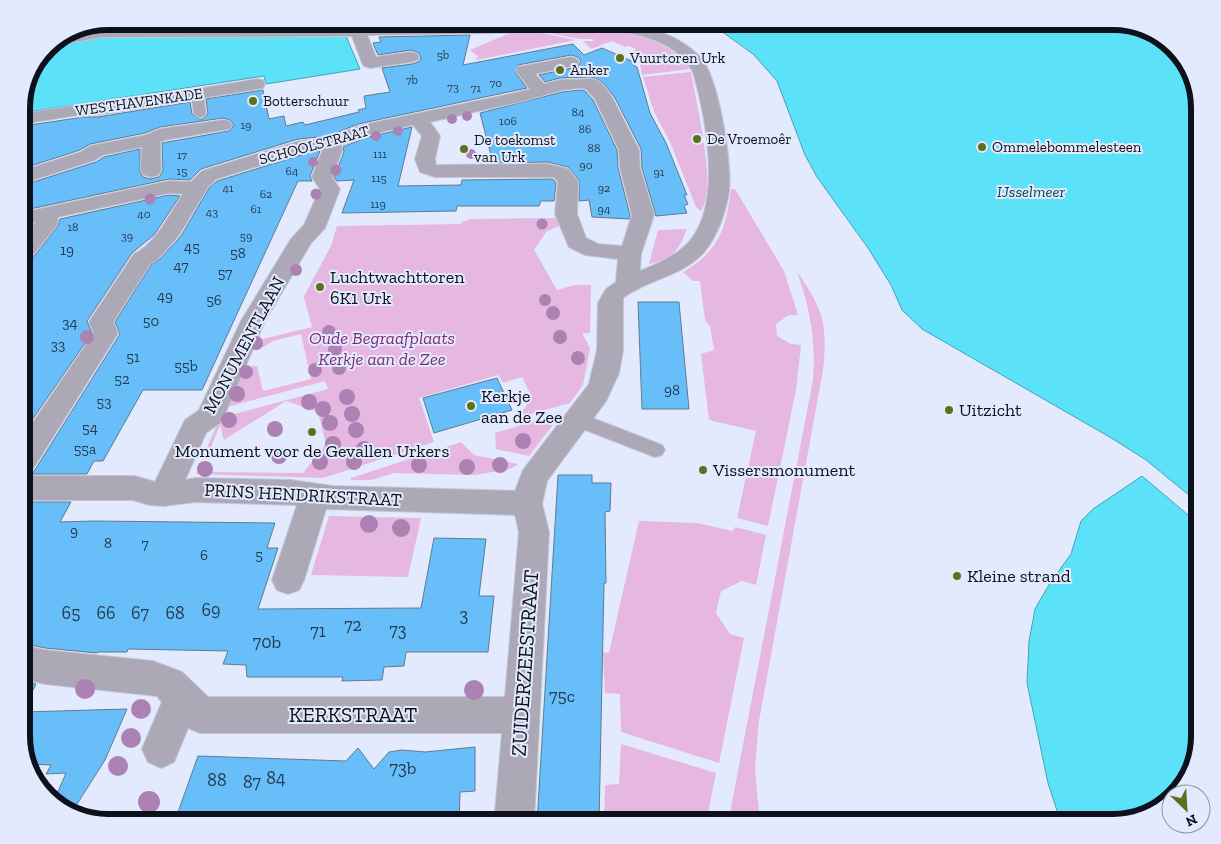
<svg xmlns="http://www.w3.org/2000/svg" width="1221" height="844" font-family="'Zilla Slab',serif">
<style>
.green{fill:#e6b7e0}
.water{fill:#5be2f8;stroke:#44a3b6}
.building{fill:#68bef9;stroke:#607b8f}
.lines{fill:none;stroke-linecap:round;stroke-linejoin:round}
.service-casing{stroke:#c1c7d9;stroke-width:2}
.minor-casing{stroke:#c1c7d9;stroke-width:2}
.service{fill:#ada8b6;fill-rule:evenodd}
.minor{fill:#ada8b6;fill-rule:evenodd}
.tree{fill:#ac82b4}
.poi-dot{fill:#5f6f1c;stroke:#e3eafd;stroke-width:2}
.labels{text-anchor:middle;stroke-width:4;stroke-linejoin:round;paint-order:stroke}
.far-number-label{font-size:12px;fill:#243c52}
.far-poi-label{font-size:15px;fill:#0e111b;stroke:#e3eafd;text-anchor:start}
.far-street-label{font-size:15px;fill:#0e111b;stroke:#e3eafd}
.number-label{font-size:15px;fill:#243c52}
.far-water-label{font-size:16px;font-style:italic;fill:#02434c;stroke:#e3eafd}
.poi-label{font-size:18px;fill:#0e111b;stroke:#e3eafd;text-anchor:start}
.park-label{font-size:18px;font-style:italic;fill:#7f2c79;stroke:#e3eafd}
.street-label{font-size:18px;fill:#0e111b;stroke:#e3eafd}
.near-number-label{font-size:18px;fill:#243c52}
.near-street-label{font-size:21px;fill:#0e111b;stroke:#e3eafd}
.rim{fill:none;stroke:#0e111b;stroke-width:6}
</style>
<rect width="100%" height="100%" fill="#e3eafd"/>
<g class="green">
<path d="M 605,29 C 638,34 669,40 690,69 L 642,75 L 640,63 L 645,62 L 642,58 L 638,59 L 637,57 L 641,56 L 640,52 L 635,53 L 634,51 L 636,49 L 629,46 L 625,47 L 612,41 L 591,49 L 583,41 L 593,41 L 593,39 L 580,39 L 542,32 Z"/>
<path d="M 517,30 L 538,32 L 576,40 L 477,60 L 475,58 L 479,57 L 470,50 Z"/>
<path d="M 691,72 L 703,136 L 696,139 L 699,142 L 704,143 C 706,163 712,192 701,211 L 696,207 L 671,144 L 654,112 L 643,77 Z"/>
<path d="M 731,189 L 735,189 L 784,271 L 798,315 L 789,315 L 776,324 L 777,336 L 791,344 L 801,345 L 796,390 L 768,526 L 737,518 L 756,431 L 709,420 L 701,354 L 714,350 L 710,326 L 705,320 L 700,281 L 693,281 L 683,272 C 719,251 726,229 731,189 Z"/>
<path d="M 560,218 L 562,225 L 547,231 L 534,250 L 557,290 L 575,285 L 591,285 L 590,333 L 582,333 L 590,348 L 583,385 L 570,403 L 519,417 L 532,397 L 522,377 L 503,383 L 498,375 L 419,398 L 434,442 L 323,478 L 196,474 L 199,467 L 202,467 L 201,472 L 303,473 L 326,444 L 318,412 L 286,401 L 224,440 L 220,425 L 209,452 L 205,452 L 220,418 L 328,389 L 325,381 L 227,407 L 239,368 L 257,366 L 263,391 L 311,379 L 301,334 L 273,341 L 258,350 L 247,350 L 251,342 L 312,327 L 304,298 L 303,298 L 331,246 L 337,226 L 461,224 L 462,222 L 471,219 Z"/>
<path d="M 687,229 C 678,251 674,258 649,264 L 658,230 Z"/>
<path d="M 797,272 C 823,308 828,325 823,370 L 759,721 L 755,769 L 760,823 L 728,823 L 813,380 C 816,341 810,308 797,272 Z"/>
<path d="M 562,413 L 529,456 L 496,449 L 495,433 Z"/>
<path d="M 461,442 L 474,455 L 518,464 L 510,469 L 474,475 L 395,473 L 371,480 L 351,480 L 351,478 Z"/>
<path d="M 329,516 L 421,518 L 408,577 L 311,575 Z"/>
<path d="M 639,521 L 697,523 L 733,531 L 735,527 L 766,535 L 756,585 L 742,581 L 721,591 L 716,613 L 730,634 L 744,638 L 719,763 L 621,732 L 620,694 L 605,693 L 603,652 L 609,653 Z"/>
<path d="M 621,744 L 716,773 L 706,823 L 604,823 L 605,785 L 619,784 Z"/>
</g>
<g class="water">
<path d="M 698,21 L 1113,21 L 1161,36 L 1191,70 L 1200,108 L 1200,504 L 1146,460 L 1113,439 L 922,329 L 902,310 L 891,285 L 868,248 L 817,177 L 805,155 L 777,81 L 753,54 L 721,31 Z"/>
<path d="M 102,36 L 346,36 L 360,69 L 266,84 L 264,76 L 21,113 L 21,103 L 47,47 Z"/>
<path d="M 1142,476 L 1200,525 L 1200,736 L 1185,784 L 1174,794 L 1171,794 L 1171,796 L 1151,814 L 1113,823 L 1061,823 L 1048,783 L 1027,683 L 1029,641 L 1035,609 L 1050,583 L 1071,554 L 1081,521 L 1093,509 Z"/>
</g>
<g class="building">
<path d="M 470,35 L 463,65 L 573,44 L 584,55 L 602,48 L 636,63 L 633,65 L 637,67 L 650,113 L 666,143 L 687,195 L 684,195 L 688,204 L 684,206 L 687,213 L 656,216 L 642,168 L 641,149 L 615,98 L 605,85 L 598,79 L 591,77 L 560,78 L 545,82 L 539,75 L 577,67 L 581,61 L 578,57 L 571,55 L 518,65 L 515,72 L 527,88 L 358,124 L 329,136 L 298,139 L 201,169 L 190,180 L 169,179 L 21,211 L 21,186 L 96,162 L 104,157 L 140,149 L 140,172 L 143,177 L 150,179 L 159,177 L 163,171 L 162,143 L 229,131 L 234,125 L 230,120 L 223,118 L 160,127 L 145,133 L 90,144 L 80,150 L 21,169 L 21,128 L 30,127 L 30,125 L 84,117 L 98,117 L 190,102 L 192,114 L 201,120 L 208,114 L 206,99 L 263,90 L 269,119 L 284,116 L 286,126 L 303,122 L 305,125 L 359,112 L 358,110 L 366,108 L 364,96 L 390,92 L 382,68 L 412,64 L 418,62 L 421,58 L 419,53 L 411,50 L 378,55 L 373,43 L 381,42 L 379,37 Z"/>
<path d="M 580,90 L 585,91 L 593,100 L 617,150 L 618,168 L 630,215 L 629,219 L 592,217 L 589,200 L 579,201 L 579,180 L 568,167 L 548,162 L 493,163 L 480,113 L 562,92 Z"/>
<path d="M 412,127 L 398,186 L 461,185 L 462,180 L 553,179 L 556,183 L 554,201 L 541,201 L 539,206 L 457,206 L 456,211 L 342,213 L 354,180 L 337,181 L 334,177 L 344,152 L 343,147 L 365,138 Z"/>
<path d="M 320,151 L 310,176 L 312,181 L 298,181 L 202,390 L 143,390 L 103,461 L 94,461 L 87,474 L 32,474 L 21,477 L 33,473 L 120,334 L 115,322 L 151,265 L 160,259 L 181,236 L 209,188 L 217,181 L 308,153 Z"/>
<path d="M 169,195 L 180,196 L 154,235 L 132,253 L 87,321 L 92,333 L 21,436 L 21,273 L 58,226 L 60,219 Z"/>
<path d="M 638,302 L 679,302 L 689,409 L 642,409 Z"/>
<path d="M 497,378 L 512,410 L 434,433 L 423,398 Z"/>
<path d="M 558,475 L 592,475 L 592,483 L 611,483 L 610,511 L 605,512 L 606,583 L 604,583 L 599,823 L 537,823 Z"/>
<path d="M 32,502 L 71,502 L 60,522 L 94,521 L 275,523 L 267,548 L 278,548 L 258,609 L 421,608 L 434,538 L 486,539 L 479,596 L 494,596 L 488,652 L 406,652 L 404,666 L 384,667 L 382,680 L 342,681 L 343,677 L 247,677 L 246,665 L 223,664 L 228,651 L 128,649 L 127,652 L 98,652 L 97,653 L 45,648 L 21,643 L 21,505 Z"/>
<path d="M 21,680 L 36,684 L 22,712 L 127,709 L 105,760 L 72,812 L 60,808 L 54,801 L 66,773 L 46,774 L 51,765 L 28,764 L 21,741 Z"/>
<path d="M 475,747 L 475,791 L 460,792 L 459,823 L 242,823 L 243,819 L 177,815 L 198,756 L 346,761 L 358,748 L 374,769 L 389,752 L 402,750 L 425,752 Z"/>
</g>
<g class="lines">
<defs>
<g id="service">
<path d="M 197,90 L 203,94 L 206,114 L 200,118 L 194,114 L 191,94 Z"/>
<path d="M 577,412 L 662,445 L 665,450 L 662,455 L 655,457 L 570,424 L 568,419 L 570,414 Z"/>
</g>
<g id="minor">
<path d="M 615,21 C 646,26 679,34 701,58 C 719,79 732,163 729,191 C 726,212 718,234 705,251 C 684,276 648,279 623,298 L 623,350 L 619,373 L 606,401 L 547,481 L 542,504 L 549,532 L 534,823 L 494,823 L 502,733 L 200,733 L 188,728 L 174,762 L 161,768 L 148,762 L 142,749 L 162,702 L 157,696 L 45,684 L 21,678 L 21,645 L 45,650 L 153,661 L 182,672 L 208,697 L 505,697 L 519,532 L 515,515 L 326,509 L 304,580 L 299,590 L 288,594 L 277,590 L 272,580 L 297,505 L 195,502 L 164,506 L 149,505 L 133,500 L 32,500 L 21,503 L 21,479 L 32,476 L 135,476 L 155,482 L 185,420 L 199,410 L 241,321 L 291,239 L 304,225 L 320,189 L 312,177 L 323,149 L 308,151 L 216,179 L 208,187 L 179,235 L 159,258 L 150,264 L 113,322 L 118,333 L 31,472 L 21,475 L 21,440 L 94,333 L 89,322 L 134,254 C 155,245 171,212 183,194 L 169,193 L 58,217 L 57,225 L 29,260 L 21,262 L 21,240 L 36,222 L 21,225 L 21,213 L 169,181 L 191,182 L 202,171 L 299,141 L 329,138 L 358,126 L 519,92 L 530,89 L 516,71 L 518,67 L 571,57 L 577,59 L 579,62 L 577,65 L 535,74 L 544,84 L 560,80 L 591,79 L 597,80 L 604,86 L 613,99 L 639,150 L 640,168 L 654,215 L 641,254 L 640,271 C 657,264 676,256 689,242 C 723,203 706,117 693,72 C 678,44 644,34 615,31 L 367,35 L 376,57 L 411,52 L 417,54 L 419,57 L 417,60 L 411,62 L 370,68 L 364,66 L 362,63 L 352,36 L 103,37 L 57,45 L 52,43 L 66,34 L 103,27 L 346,27 L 381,24 ZM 580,88 L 586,89 L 595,99 L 619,150 L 620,168 L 632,215 L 622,246 L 598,244 L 586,238 L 577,214 L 578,181 L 568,169 L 548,164 L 436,165 L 435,159 L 440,136 L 430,122 L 523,101 L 562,90 ZM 413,125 L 422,136 L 415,159 L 420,172 L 435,177 L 554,177 L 558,182 L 555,214 L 569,247 L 585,255 L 618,259 L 616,282 L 606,289 L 598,303 L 597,350 L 589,384 L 523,470 L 515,491 L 333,486 L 291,480 L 195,478 L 185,480 L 206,433 L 220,423 L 224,416 L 265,321 L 311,243 L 325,228 L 340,189 L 332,177 L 342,151 L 341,146 L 364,136 Z"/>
<path d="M 257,79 L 263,80 L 265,84 L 263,88 L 98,115 L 79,115 L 21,124 L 21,114 L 79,105 L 98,105 Z"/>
<path d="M 223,120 L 229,121 L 232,125 L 229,129 L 165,140 L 160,142 L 161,171 L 158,175 L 151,177 L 144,175 L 141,171 L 142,147 L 103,155 L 95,160 L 21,184 L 21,171 L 81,152 L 90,146 L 146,135 L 160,129 Z"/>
</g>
</defs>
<use href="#service" class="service-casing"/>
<use href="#minor" class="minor-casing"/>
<use href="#service" class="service"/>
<use href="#minor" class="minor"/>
</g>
<g class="tree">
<circle cx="467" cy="116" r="5"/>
<circle cx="452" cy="119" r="5"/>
<circle cx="398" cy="131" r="5"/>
<circle cx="376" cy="136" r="5"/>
<circle cx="471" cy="154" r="5"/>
<circle cx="313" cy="162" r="5"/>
<circle cx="336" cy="170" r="5.5"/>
<circle cx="316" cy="194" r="5.5"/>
<circle cx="150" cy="199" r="5.5"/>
<circle cx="542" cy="224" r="5.5"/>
<circle cx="296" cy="270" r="6"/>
<circle cx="545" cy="300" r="6"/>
<circle cx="553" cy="313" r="7"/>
<circle cx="329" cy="332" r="7"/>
<circle cx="87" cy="337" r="7"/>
<circle cx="560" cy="337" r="7"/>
<circle cx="256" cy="343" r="7"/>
<circle cx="335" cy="349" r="7"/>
<circle cx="578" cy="358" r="7"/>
<circle cx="339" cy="368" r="7"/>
<circle cx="315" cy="370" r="7"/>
<circle cx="246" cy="372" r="7"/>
<circle cx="237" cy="394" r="8"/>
<circle cx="347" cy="397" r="8"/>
<circle cx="309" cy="402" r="8"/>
<circle cx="323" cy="409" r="8"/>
<circle cx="352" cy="414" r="8"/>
<circle cx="229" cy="420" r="8"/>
<circle cx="330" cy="423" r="8"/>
<circle cx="275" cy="429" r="8"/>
<circle cx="356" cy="430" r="8"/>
<circle cx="523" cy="441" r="8"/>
<circle cx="333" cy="444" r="8"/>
<circle cx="364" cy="449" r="8"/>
<circle cx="279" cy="456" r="8"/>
<circle cx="320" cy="462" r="8"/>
<circle cx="354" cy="462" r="8"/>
<circle cx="419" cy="465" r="8"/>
<circle cx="500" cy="465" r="8"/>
<circle cx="467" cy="467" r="8"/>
<circle cx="205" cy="469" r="8"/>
<circle cx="369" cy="524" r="9"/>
<circle cx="401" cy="528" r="9"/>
<circle cx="85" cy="689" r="10"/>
<circle cx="474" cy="690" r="10"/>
<circle cx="141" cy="709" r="10"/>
<circle cx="131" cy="738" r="10"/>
<circle cx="118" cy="766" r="10"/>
<circle cx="149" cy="802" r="11"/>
</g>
<g class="poi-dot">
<circle cx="620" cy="58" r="5"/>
<circle cx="560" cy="70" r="5"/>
<circle cx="253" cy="101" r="5"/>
<circle cx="697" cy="139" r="5"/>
<circle cx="982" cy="147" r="5"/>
<circle cx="464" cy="149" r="5"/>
<circle cx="320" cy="287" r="5"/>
<circle cx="471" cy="406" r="5"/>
<circle cx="949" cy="410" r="5"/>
<circle cx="312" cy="432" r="5"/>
<circle cx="703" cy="470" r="5"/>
<circle cx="957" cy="576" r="5"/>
</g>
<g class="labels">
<g class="far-number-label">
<text x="443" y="59">5b</text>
<text x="412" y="84">7b</text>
<text x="496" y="87">70</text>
<text x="453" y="91">73</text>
<text x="476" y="92">71</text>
<text x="578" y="116">84</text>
<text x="508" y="125">106</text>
<text x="246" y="129">19</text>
<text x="585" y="133">86</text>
<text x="594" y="152">88</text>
<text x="380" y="158">111</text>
<text x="182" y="159">17</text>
<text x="586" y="169">90</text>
<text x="182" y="175">15</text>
<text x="292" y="175">64</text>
<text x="659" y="176">91</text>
<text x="379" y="182">115</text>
<text x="228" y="192">41</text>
<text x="604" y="192">92</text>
<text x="266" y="198">62</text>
<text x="378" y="208">119</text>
<text x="256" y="213">61</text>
<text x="604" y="213">94</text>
<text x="212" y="216">43</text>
<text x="144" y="218">40</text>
<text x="73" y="231">18</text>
<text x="127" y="240">39</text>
<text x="246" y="240">59</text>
</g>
<g class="far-poi-label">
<text x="630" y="63">Vuurtoren Urk</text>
<text x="570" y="75">Anker</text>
<text x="263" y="106">Botterschuur</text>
<text x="707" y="144">De Vroemoêr</text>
<text x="474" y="145">De toekomst<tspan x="474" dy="17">van Urk</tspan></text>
<text x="992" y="152">Ommelebommelesteen</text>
</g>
<g class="far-street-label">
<text transform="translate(139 102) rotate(-8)" y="5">WESTHAVENKADE</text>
<text transform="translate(314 145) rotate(-15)" y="5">SCHOOLSTRAAT</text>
</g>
<g class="number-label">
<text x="192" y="252">45</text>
<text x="67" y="255">19</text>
<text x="238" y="258">58</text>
<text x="181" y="271">47</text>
<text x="225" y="278">57</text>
<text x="165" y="301">49</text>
<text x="214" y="305">56</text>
<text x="151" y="326">50</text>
<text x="70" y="328">34</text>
<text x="58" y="350">33</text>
<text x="133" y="362">51</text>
<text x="186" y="371">55b</text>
<text x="122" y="384">52</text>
<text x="672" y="395">98</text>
<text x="104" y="407">53</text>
<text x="90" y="433">54</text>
<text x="85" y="454">55a</text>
<text x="74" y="536">9</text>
<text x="108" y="548">8</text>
<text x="145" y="549">7</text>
<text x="204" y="560">6</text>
<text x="259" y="560">5</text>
</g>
<g class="far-water-label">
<text x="1031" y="197">IJsselmeer</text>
</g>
<g class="poi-label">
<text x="330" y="283">Luchtwachttoren<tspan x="330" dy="21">6K1 Urk</tspan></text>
<text x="481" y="402">Kerkje<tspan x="481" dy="21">aan de Zee</tspan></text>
<text x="959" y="416">Uitzicht</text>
<text x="312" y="457" text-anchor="middle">Monument voor de Gevallen Urkers</text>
<text x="713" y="476">Vissersmonument</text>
<text x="967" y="582">Kleine strand</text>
</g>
<g class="park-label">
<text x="382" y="344">Oude Begraafplaats<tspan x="382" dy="21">Kerkje aan de Zee</tspan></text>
</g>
<g class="street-label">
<text transform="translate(244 345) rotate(-62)" y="6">MONUMENTLAAN</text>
<text transform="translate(303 495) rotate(3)" y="6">PRINS HENDRIKSTRAAT</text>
</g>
<g class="near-number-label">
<text x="211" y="616">69</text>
<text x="71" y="619">65</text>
<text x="106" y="619">66</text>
<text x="140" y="619">67</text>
<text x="175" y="619">68</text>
<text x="464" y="621">3</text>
<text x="353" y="631">72</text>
<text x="398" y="636">73</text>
<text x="318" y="637">71</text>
<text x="267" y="648">70b</text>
<text x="562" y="702">75c</text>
<text x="403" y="774">73b</text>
<text x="276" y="784">84</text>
<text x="217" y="786">88</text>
<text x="252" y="788">87</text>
</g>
<g class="near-street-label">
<text transform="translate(525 663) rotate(-86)" y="7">ZUIDERZEESTRAAT</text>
<text x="353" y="722">KERKSTRAAT</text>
</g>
</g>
<path d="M0 0H1221V844H0ZM108 30H1113A78 78 0 0 1 1191 108V736A78 78 0 0 1 1113 814H108A78 78 0 0 1 30 736V108A78 78 0 0 1 108 30Z" fill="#e3eafd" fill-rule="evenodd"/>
<path class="rim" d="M108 30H1113A78 78 0 0 1 1191 108V736A78 78 0 0 1 1113 814H108A78 78 0 0 1 30 736V108A78 78 0 0 1 108 30Z"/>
<g transform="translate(1186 809) rotate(155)"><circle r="24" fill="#e3eafd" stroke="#8e93a3"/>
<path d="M0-4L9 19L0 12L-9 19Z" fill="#5f6f1c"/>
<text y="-8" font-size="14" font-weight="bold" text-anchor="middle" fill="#0e111b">N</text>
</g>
</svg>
